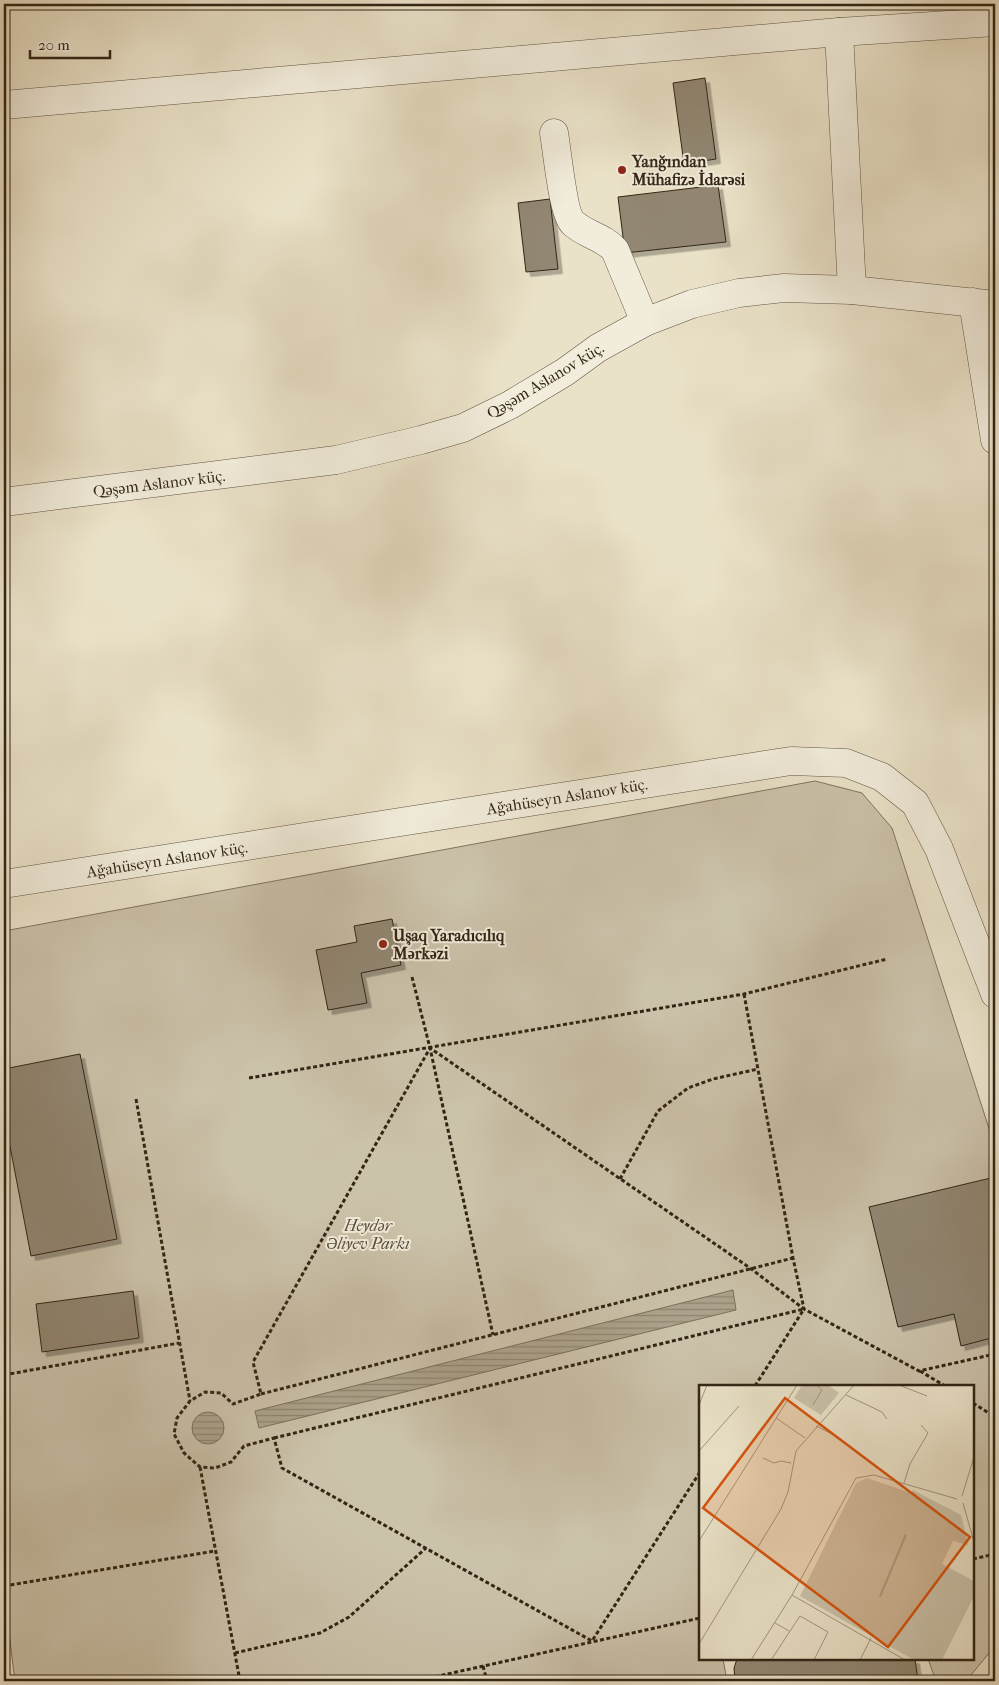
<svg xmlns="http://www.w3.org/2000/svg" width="999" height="1685" font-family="'IM FELL French Canon',serif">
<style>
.green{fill:#cbc2aa;stroke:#7f7460}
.water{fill:url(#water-rules);stroke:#7c705c}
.building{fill:#928773;stroke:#332516;filter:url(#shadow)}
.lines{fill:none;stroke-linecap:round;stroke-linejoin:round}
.minor-casing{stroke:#615442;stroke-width:29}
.path{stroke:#332516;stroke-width:3;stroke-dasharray:4 2.5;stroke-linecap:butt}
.minor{stroke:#f1ecdb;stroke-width:28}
.poi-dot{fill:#8f2418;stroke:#f1ecdb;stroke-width:2}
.labels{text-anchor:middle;stroke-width:4;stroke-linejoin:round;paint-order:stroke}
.poi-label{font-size:16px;font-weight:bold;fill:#332516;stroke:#f1ecdb;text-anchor:start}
.street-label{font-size:16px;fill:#332516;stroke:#f1ecdb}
.park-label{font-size:16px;font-style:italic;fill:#594c3b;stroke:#f1ecdb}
.inset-road{fill:none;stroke:#a19681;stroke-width:1}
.view{fill:#d6540d;fill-opacity:0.15;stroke:#d6540d;stroke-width:2.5}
.inset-edge{fill:none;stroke:#332516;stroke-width:2.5}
</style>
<defs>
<pattern id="water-rules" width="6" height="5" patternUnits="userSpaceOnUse" patternTransform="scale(1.25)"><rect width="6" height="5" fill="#aca28b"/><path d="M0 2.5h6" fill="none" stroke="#8d8471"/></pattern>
<filter id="shadow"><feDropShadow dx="4.5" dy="4.5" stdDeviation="0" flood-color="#0004"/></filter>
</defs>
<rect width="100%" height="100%" fill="#eae2c8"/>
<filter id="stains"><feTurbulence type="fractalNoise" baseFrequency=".004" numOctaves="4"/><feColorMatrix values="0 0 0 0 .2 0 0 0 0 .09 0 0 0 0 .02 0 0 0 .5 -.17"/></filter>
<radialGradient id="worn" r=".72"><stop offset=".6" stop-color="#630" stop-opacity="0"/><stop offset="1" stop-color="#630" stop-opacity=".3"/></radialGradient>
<path class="green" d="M 815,781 L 862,793 L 892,828 L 995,1147 L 995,1646 L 966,1681 L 936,1681 L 928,1659 L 973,1659 L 973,1386 L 700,1386 L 700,1659 L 723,1659 L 727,1681 L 15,1681 L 4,1593 L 4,931 Z"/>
<g class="water">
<path d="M 733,1290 L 736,1310 L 259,1428 L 255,1411 Z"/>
<circle cx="208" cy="1428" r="16"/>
</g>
<g class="building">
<path d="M 705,78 L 716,159 L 684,164 L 673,83 Z"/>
<path d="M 718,185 L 726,242 L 625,253 L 618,197 Z"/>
<path d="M 550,199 L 558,269 L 526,272 L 518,203 Z"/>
<path d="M 392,919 L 401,965 L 361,973 L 367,1003 L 328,1010 L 316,950 L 357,942 L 354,926 Z"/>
<path d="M 80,1054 L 117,1239 L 31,1256 L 4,1115 L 4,1069 Z"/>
<path d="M 995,1177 L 995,1337 L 961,1346 L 954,1314 L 898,1327 L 869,1207 Z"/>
<path d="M 133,1291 L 139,1338 L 42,1352 L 36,1304 Z"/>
<path d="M 737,1659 L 915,1659 L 918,1681 L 735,1681 L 734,1668 Z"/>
</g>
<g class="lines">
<defs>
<g id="minor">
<path d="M 839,32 L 852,290"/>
<path d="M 4,105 L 839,32 L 995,22"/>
<path d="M 554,133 C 557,150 563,214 573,223 C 586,235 604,237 615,250 L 645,322"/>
<path d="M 973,302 L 995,440"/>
<path d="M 4,502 L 336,460 L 421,440 L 463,428 L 510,405 L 565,372 L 598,348 L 645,322 L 692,304 L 739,293 L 784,288 L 852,290 L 995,305"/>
<path d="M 4,884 L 791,761 L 846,763 L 882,777 L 915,803 L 939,849 L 995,994"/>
</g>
</defs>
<use href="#minor" class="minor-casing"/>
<g class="path">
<path d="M 412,977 L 430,1048 L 493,1335"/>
<path d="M 744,994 L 793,1258 L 804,1309 L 919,1371 L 995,1354"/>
<path d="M 249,1078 L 744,994 L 887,959"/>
<path d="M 136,1099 L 190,1401"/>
<path d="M 620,1179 L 658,1111 L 688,1088 L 713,1079 L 758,1069"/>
<path d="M 920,1371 L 945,1386"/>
<path d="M 4,1375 L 179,1343"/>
<path d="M 755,1386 L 804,1309"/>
<path d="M 261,1394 L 793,1258"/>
<path d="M 973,1403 L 995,1417"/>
<path d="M 274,1438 L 804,1309"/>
<path d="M 200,1467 L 240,1681"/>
<path d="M 700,1472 L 592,1641 L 282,1468 L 274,1438 L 244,1446 L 231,1462 L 215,1468 L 200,1467 L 184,1453 L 174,1434 L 177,1418 L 190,1401 L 205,1392 L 221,1393 L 233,1404 L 261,1394 L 253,1362 L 430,1048 L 750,1268 L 804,1309"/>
<path d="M 973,1559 L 995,1554"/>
<path d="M 4,1586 L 215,1551"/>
<path d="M 235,1653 L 320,1633 L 349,1617 L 426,1548"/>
<path d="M 483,1666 L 487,1681"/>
<path d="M 416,1681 L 700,1618"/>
</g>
<use href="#minor" class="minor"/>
</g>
<g class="poi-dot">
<circle cx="622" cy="170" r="5"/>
<circle cx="383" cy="944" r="5"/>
</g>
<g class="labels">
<g class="poi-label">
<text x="632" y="167">Yanğından<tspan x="632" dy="18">Mühafizə İdarəsi</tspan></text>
<text x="393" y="941">Uşaq Yaradıcılıq<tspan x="393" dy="18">Mərkəzi</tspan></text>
</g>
<g class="street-label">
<text transform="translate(545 380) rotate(-31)" y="6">Qəşəm Aslanov küç.</text>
<text transform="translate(159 483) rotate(-7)" y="6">Qəşəm Aslanov küç.</text>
<text transform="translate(567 796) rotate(-9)" y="6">Ağahüseyn Aslanov küç.</text>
<text transform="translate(167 859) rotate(-9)" y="6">Ağahüseyn Aslanov küç.</text>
</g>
<g class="park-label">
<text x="368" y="1231">Heydər<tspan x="368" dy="18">Əliyev Parkı</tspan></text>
</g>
</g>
<g transform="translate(699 1385)">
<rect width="275" height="275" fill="#eae2c8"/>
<path d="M 103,0 L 129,0 L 140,8 L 122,30 L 95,13 ZM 168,93 L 212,108 L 214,105 L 262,130 L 269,160 L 254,156 L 243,179 L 275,196 L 275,211 L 243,275 L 215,275 L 101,211 L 157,98 Z" fill="#cbc2aa"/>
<path d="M 206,149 L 208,150 L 182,212 L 180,211 Z" fill="#aca28b"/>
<path class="inset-road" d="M 200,0 L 228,11M 147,10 L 183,27 L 188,34M 0,20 L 8,0M 114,20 L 123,5 L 118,0M 77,33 L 106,53M 117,41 L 135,50M 0,66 L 40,21M 64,73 L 75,78 L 82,76 L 92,78M 205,98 L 211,79 L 229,48 L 222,40M 263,111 L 275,72M 264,118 L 275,157M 0,156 L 98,0M 93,210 L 206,275M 76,238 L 90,246M 0,259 L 82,124 L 89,107 L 97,66 L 155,0M 52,275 L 93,210 L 157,93 L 175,90 L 258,114M 72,275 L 101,231 L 129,247 L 115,275M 161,275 L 172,253"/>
<path class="view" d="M 86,13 L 271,152 L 189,262 L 4,123 Z"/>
<rect width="275" height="275" class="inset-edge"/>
</g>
<rect width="999" height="1685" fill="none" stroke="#eae2c8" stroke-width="20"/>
<rect x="5" y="5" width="989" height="1675" fill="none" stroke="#332516" stroke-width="2.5"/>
<rect x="10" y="10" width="979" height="1665" fill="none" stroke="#332516"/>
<path d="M30 50v8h80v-8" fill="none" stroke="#332516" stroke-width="2.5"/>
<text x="38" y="50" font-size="15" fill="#332516" stroke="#f1ecdb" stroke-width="4" paint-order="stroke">20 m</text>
<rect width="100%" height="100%" filter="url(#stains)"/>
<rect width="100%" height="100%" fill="url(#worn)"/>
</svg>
